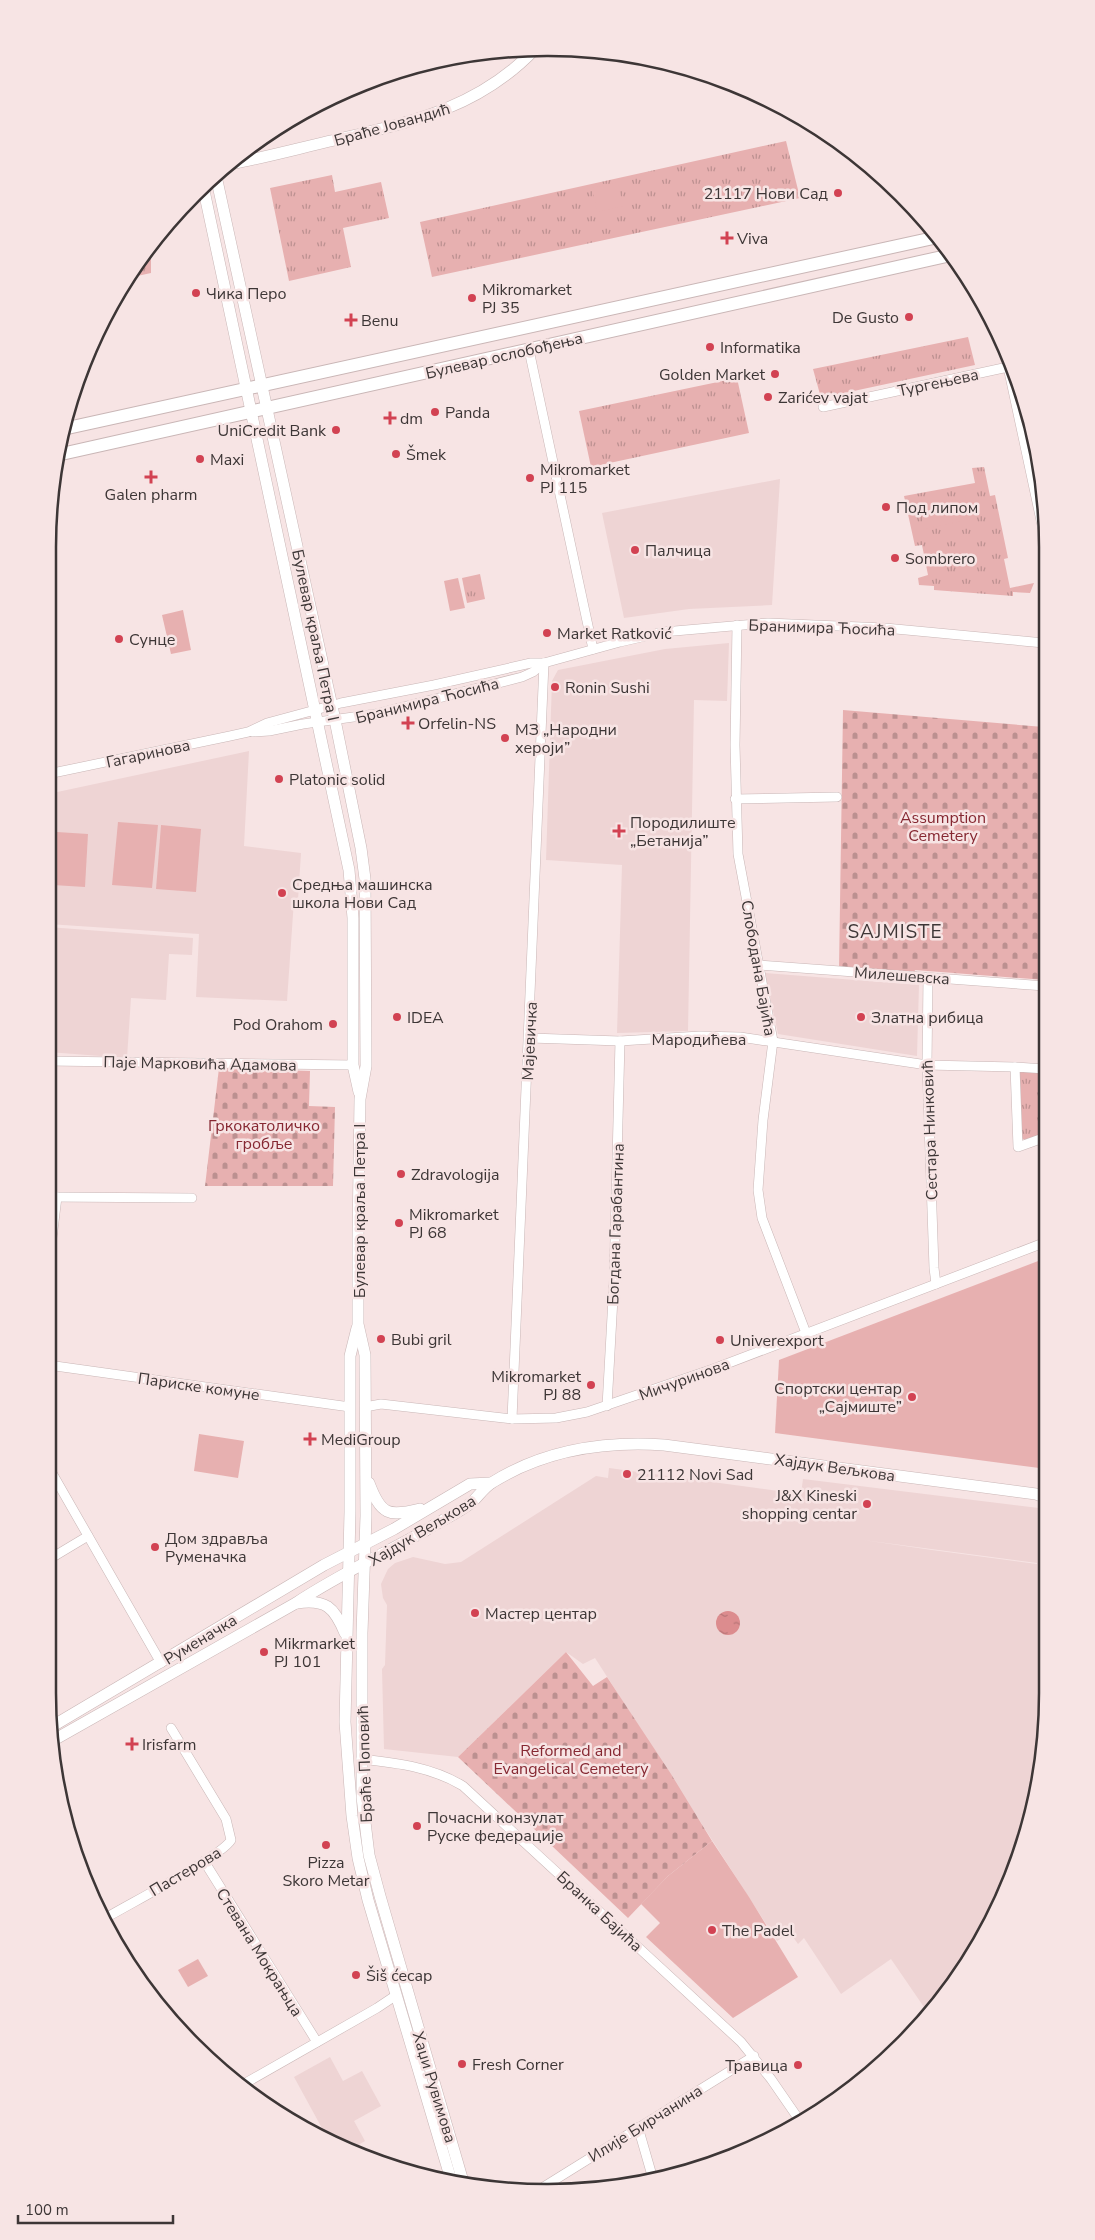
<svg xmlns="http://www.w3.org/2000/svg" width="1095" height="2240" font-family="'Nunito Sans',sans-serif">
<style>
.built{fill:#eed4d4;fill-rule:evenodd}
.grass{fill:url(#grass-tufts)}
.cemetery{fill:url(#cemetery-stones)}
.garden{fill:#e7b0b0}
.water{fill:url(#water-ripples)}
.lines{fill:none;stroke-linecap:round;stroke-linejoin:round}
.minor-casing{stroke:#c9b6b6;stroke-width:10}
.tertiary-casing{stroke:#c9b6b6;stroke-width:12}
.secondary-casing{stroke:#c9b6b6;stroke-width:14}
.minor{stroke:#fff;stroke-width:9}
.tertiary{stroke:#fff;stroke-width:11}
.secondary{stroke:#fff;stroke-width:12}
.poi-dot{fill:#d24252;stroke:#f7e4e4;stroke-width:2}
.labels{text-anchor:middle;stroke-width:5;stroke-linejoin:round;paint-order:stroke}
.street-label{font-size:16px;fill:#3d3636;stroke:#f7e4e4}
.poi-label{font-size:16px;fill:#3d3636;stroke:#f7e4e4;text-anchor:start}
.park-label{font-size:16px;fill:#862832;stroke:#f7e4e4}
.quarter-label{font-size:19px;letter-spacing:1px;fill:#3d3636;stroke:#f7e4e4}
.rim{fill:none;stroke:#3d3636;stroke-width:2.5}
</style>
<defs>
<pattern id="grass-tufts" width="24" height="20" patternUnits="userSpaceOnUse" patternTransform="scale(1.25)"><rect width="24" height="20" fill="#e7b0b0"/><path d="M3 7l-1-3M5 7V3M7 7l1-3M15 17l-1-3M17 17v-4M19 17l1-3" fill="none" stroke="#bc9090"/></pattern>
<pattern id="cemetery-stones" width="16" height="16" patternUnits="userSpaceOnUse" patternTransform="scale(1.25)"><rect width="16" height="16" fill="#e7b0b0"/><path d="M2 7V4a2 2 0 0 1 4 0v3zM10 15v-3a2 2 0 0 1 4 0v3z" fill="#bc9090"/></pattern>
<pattern id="water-ripples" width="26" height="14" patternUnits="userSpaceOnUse" patternTransform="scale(1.25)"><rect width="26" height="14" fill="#dc8c8e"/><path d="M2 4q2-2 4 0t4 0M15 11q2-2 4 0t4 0" fill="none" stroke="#b47375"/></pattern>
</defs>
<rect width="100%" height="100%" fill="#f7e4e4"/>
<g class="built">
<path d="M 780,479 L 772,605 L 689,609 L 624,618 L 602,513 Z"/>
<path d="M 729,643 L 727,701 L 694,700 L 688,1031 L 617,1033 L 622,865 L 546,860 L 552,681 L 558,670 L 665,649 Z"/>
<path d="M 249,751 L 244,846 L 301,853 L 298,900 L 294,900 L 287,1001 L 196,997 L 199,934 L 48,924 L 48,794 Z"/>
<path d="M 48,927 L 193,938 L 192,955 L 169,954 L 166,1000 L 131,998 L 127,1058 L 48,1052 Z"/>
<path d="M 765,973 L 919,985 L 917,1056 L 778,1034 Z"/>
<path d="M 609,1468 L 801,1494 L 803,1479 L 1047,1509 L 1047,1693 L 1038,1790 L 1009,1884 L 963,1970 L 928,2013 L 891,1959 L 841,1994 L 804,1938 L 798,1944 L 790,1933 L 777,1941 L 595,1658 L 583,1664 L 566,1652 L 458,1757 L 384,1749 L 382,1669 L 385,1665 L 387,1605 L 383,1598 L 381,1584 L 388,1569 L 395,1563 L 413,1557 L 445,1564 L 461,1562 L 596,1476 L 608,1478 ZM 863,1540 L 1037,1563 L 1037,1564 L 932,1550 Z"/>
<path d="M 330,2057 L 343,2081 L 362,2071 L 381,2106 L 354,2121 L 365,2141 L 348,2151 L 329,2141 L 294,2077 Z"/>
</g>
<g class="grass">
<path d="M 786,141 L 800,198 L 432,277 L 420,222 Z"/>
<path d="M 332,175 L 335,192 L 381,182 L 389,218 L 343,228 L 351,267 L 289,281 L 270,188 Z"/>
<path d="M 151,246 L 151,273 L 128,278 Z"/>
<path d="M 968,337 L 975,365 L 821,398 L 813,369 Z"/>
<path d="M 737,378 L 749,433 L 591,467 L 579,411 Z"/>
<path d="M 984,467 L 990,496 L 995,495 L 1008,558 L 1004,559 L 1010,588 L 1034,583 L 1030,593 L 1013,592 L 1013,596 L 934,590 L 934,586 L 919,585 L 918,578 L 928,575 L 922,545 L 915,546 L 904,496 L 975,483 L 972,468 Z"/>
<path d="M 480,574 L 485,599 L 467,603 L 462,578 Z"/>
<path d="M 1015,1067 L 1045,1069 L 1046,1137 L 1025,1140 L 1021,1138 Z"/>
</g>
<g class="cemetery">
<path d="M 843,710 L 1044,727 L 1045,980 L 915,970 L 914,974 L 839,969 Z"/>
<path d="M 219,1068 L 310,1071 L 309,1106 L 335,1107 L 333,1186 L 205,1186 Z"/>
<path d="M 566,1652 L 593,1686 L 607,1677 L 671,1774 L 712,1841 L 668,1876 L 628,1918 L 458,1757 Z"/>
</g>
<g class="garden">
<path d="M 618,182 L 623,206 L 597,212 L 592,188 Z"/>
<path d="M 957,499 L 962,521 L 924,529 L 920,507 Z"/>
<path d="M 458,578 L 465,608 L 450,611 L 444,581 Z"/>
<path d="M 183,610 L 191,650 L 171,654 L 162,615 Z"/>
<path d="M 118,822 L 158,825 L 152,888 L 112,885 Z"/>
<path d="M 161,825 L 201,829 L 196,892 L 156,889 Z"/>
<path d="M 57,832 L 88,834 L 85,887 L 53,885 Z"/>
<path d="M 1046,1258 L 1047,1469 L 775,1433 L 779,1360 Z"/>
<path d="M 199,1434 L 244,1441 L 238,1478 L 194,1471 Z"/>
<path d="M 712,1841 L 749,1897 L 798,1977 L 733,2018 L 646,1937 L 660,1923 L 641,1904 L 668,1876 Z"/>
<path d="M 198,1959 L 208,1976 L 188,1987 L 178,1970 Z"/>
</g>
<circle class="water" cx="728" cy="1623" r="12"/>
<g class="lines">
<defs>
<g id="minor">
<path d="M 529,350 L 593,649"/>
<path d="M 823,407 L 1008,367 L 1043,530"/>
<path d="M 737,625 L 735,745 L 738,854 L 773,1041 L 763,1120 L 758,1190 L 762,1218 L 806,1333"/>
<path d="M 252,732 L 269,731 L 303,724 L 375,714 L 522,677 L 533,672 L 544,663"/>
<path d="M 48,774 L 230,736 L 248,732 L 267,723 L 341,703 L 434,685 L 531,663 L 544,663 L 620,642 L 663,632 L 768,623 L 885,628 L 1044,643"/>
<path d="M 735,799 L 837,797"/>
<path d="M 758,965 L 1045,986"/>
<path d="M 928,977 L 927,1065 L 934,1268 L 936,1284"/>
<path d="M 530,1038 L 620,1041 L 700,1036 L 740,1037 L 927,1065 L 1015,1067"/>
<path d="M 48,1061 L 353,1065"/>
<path d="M 1045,1069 L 1015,1067 L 1018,1147 L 1046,1137"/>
<path d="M 48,1197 L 192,1198"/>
<path d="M 48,1271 L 57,1197"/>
<path d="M 48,1365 L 350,1407"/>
<path d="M 607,1406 L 614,1280 L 620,1041"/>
<path d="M 365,1407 L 381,1404 L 512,1419 L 556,1418 L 587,1412 L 713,1369 L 1046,1242"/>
<path d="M 512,1419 L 544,663"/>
<path d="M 48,1466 L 161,1663"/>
<path d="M 48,1560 L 88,1536"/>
<path d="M 361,1759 C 397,1763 432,1767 463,1786 L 741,2042 L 771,2079 L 800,2121"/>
<path d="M 204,1861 L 317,2042"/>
<path d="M 104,1919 C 127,1905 221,1857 231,1840 L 226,1819 L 171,1728"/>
<path d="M 242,2085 L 377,2008 L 395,1996"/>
<path d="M 638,2127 L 653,2179"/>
<path d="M 537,2191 L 754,2056"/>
</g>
<g id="tertiary">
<path d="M 231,164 C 266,157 300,148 335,140 C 412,122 479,108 535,49"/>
<path d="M 216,176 L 335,720 L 361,848 L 365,879 L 366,1066 L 360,1099 L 358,1238 L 358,1324 L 365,1355 L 366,1516 L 362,1633 L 362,1797 L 369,1855 L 380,1896 L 464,2185"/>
<path d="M 203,186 L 349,870 L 353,918 L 353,1065 L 359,1092"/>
<path d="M 357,1328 L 350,1356 L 350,1512 L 345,1722 L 352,1816 L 358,1858 L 368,1900 L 452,2183"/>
<path d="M 369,1483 C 381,1515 388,1517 420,1509"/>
<path d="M 297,1603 C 326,1599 334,1607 345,1633"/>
<path d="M 51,1727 L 324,1565 L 394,1529 L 470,1484 L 491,1483"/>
<path d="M 52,1741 L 296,1603 C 338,1575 384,1554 428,1529 C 442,1520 458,1513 471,1503 C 478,1497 484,1487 493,1482 C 545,1450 604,1441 664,1445 L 1036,1494 L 1047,1498"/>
</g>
<g id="secondary">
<path d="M 63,429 L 938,237"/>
<path d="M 57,455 L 951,255"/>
</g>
</defs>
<use href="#minor" class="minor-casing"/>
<use href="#tertiary" class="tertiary-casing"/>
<use href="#secondary" class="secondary-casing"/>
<use href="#minor" class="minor"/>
<use href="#tertiary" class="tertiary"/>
<use href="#secondary" class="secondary"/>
</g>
<g class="poi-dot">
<circle cx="838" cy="193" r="5"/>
<path d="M724.5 230.5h5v5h5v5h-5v5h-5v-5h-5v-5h5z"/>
<circle cx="196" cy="293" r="5"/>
<circle cx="472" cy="298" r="5"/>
<circle cx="909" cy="317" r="5"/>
<path d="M348.5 312.5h5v5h5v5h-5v5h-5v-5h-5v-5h5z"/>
<circle cx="710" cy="347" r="5"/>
<circle cx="775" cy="374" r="5"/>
<circle cx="768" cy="397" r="5"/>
<circle cx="435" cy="412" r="5"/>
<path d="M387.5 410.5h5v5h5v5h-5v5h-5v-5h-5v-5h5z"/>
<circle cx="336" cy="430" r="5"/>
<circle cx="396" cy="454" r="5"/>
<circle cx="200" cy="459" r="5"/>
<path d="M148.5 469.5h5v5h5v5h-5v5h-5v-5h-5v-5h5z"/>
<circle cx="530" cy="478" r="5"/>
<circle cx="886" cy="507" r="5"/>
<circle cx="635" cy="550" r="5"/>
<circle cx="895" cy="558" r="5"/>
<circle cx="547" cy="633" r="5"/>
<circle cx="119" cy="639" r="5"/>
<circle cx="555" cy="687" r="5"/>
<path d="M405.5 715.5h5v5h5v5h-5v5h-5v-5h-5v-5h5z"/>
<circle cx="505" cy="738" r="5"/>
<circle cx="279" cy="779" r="5"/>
<path d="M616.5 823.5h5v5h5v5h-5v5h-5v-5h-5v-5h5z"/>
<circle cx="282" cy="893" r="5"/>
<circle cx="397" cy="1017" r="5"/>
<circle cx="861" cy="1017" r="5"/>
<circle cx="333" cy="1024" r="5"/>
<circle cx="401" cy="1174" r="5"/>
<circle cx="399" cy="1223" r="5"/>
<circle cx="381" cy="1339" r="5"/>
<circle cx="720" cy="1340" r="5"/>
<circle cx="591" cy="1385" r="5"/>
<circle cx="912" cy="1397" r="5"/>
<path d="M307.5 1431.5h5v5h5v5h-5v5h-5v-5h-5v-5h5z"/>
<circle cx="627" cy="1474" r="5"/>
<circle cx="867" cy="1504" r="5"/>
<circle cx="155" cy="1547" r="5"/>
<circle cx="475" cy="1613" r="5"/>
<circle cx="264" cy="1652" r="5"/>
<path d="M129.5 1736.5h5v5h5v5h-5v5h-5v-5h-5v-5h5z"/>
<circle cx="417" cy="1826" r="5"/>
<circle cx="326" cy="1845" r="5"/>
<circle cx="712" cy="1930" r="5"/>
<circle cx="356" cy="1975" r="5"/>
<circle cx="462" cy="2064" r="5"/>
<circle cx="798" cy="2065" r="5"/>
</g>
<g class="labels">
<g class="street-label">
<text transform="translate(392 124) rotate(-16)" y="6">Браће Јовандић</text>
<text transform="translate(504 355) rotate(-13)" y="6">Булевар ослобођења</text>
<text transform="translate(938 382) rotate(-12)" y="6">Тургењева</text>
<text transform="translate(822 627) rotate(2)" y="6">Бранимира Ћосића</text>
<text transform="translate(316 635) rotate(78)" y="6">Булевар краља Петра I</text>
<text transform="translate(427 700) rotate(-14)" y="6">Бранимира Ћосића</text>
<text transform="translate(148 753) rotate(-12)" y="6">Гагаринова</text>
<text transform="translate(759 968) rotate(80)" y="6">Слободана Бајића</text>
<text transform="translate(902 975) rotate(4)" y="6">Милешевска</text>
<text x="699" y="1045">Мародићева</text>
<text transform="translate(529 1041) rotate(-87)" y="6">Мајевичка</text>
<text transform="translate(200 1063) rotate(1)" y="6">Паје Марковића Адамова</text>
<text transform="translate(929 1130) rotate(-92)" y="6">Сестара Нинковић</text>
<text transform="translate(359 1211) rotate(-90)" y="6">Булевар краља Петра I</text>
<text transform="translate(615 1224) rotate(-88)" y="6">Богдана Гарабантина</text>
<text transform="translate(684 1379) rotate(-20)" y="6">Мичуринова</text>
<text transform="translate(199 1386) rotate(8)" y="6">Париске комуне</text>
<text transform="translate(835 1467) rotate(8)" y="6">Хајдук Вељкова</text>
<text transform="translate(422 1530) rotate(-31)" y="6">Хајдук Вељкова</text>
<text transform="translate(200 1639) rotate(-31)" y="6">Руменачка</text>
<text transform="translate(364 1764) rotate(-92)" y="6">Браће Поповић</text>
<text transform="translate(185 1871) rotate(-31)" y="6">Пастерова</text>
<text transform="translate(600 1911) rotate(43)" y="6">Бранка Бајића</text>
<text transform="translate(260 1952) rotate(58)" y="6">Стевана Мокрањца</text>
<text transform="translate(435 2087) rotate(73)" y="6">Хаџи Рувимова</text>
<text transform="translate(645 2123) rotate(-32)" y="6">Илије Бирчанина</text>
</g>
<g class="poi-label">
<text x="828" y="199" text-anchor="end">21117 Нови Сад</text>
<text x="737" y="244">Viva</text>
<text x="482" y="295">Mikromarket<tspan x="482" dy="18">PJ 35</tspan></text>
<text x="206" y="299">Чика Перо</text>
<text x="899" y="323" text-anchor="end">De Gusto</text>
<text x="361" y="326">Benu</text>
<text x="720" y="353">Informatika</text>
<text x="765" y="380" text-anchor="end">Golden Market</text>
<text x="778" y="403">Zarićev vajat</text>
<text x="445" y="418">Panda</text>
<text x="400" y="424">dm</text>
<text x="326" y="436" text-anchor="end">UniCredit Bank</text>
<text x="406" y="460">Šmek</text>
<text x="210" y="465">Maxi</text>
<text x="540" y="475">Mikromarket<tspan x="540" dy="18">PJ 115</tspan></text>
<text x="151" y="500" text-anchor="middle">Galen pharm</text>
<text x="896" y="513">Под липом</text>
<text x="645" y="556">Палчица</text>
<text x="905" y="564">Sombrero</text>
<text x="557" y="639">Market Ratković</text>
<text x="129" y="645">Сунце</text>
<text x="565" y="693">Ronin Sushi</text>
<text x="418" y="729">Orfelin-NS</text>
<text x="515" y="735">МЗ „Народни<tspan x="515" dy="18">хероји”</tspan></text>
<text x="289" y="785">Platonic solid</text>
<text x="630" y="828">Породилиште<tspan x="630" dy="18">„Бетанија”</tspan></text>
<text x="292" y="890">Средња машинска<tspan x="292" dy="18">школа Нови Сад</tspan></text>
<text x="407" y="1023">IDEA</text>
<text x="871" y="1023">Златна рибица</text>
<text x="323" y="1030" text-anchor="end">Pod Orahom</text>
<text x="411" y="1180">Zdravologija</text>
<text x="409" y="1220">Mikromarket<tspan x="409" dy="18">PJ 68</tspan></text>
<text x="391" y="1345">Bubi gril</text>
<text x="730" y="1346">Univerexport</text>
<text x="581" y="1382" text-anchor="end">Mikromarket<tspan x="581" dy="18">PJ 88</tspan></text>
<text x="902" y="1394" text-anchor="end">Спортски центар<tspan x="902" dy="18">„Сајмиште”</tspan></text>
<text x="321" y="1445">MediGroup</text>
<text x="637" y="1480">21112 Novi Sad</text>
<text x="857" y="1501" text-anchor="end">J&amp;X Kineski<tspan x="857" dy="18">shopping centar</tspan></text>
<text x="165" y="1544">Дом здравља<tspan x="165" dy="18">Руменачка</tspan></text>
<text x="485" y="1619">Мастер центар</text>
<text x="274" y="1649">Mikrmarket<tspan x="274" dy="18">PJ 101</tspan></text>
<text x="142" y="1750">Irisfarm</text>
<text x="427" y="1823">Почасни конзулат<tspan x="427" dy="18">Руске федерације</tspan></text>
<text x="326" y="1868" text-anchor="middle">Pizza<tspan x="326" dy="18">Skoro Metar</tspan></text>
<text x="722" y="1936">The Padel</text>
<text x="366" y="1981">Šiš ćecap</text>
<text x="472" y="2070">Fresh Corner</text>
<text x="788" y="2071" text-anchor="end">Травица</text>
</g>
<g class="park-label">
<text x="943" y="823">Assumption<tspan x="943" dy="18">Cemetery</tspan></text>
<text x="264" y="1131">Гркокатоличко<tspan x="264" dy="18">гробље</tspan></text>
<text x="571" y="1756">Reformed and<tspan x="571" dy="18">Evangelical Cemetery</tspan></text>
</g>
<g class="quarter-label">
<text x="895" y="938">SAJMISTE</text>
</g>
</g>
<path d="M0 0H1095V2240H0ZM547 56H548A491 491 0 0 1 1039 547V1693A491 491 0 0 1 548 2184H547A491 491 0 0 1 56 1693V547A491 491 0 0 1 547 56Z" fill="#f7e4e4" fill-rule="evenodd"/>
<path class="rim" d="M547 56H548A491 491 0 0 1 1039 547V1693A491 491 0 0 1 548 2184H547A491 491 0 0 1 56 1693V547A491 491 0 0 1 547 56Z"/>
<path d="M18 2215v8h155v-8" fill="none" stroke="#3d3636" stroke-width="2.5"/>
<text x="25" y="2215" font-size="15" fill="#3d3636" stroke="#f7e4e4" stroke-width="4" paint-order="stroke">100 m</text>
</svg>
